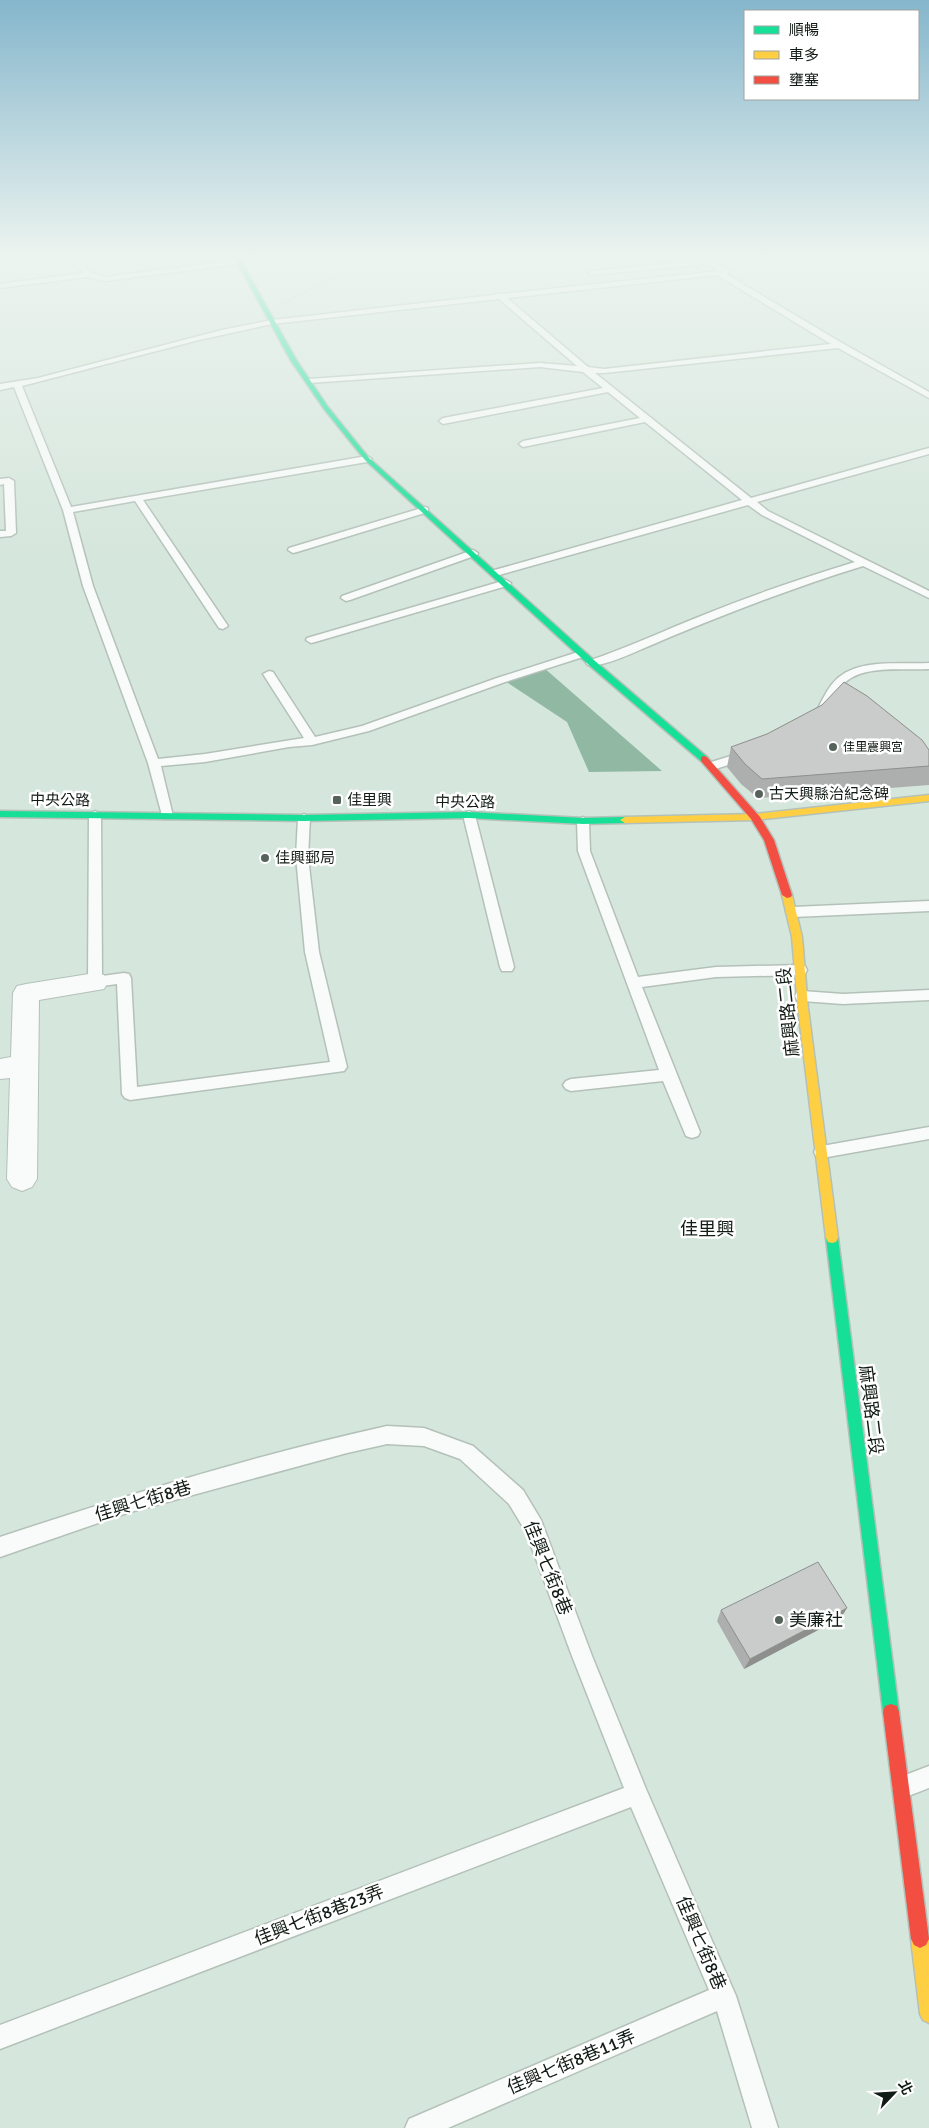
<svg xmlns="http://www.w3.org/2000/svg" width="929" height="2128" font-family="Signika,'Noto Sans TC',sans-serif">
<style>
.water{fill:#90b8a3}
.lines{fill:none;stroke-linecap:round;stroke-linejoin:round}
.lane-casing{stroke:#b4c1b9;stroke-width:3}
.street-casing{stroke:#b4c1b9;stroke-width:2}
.fast-casing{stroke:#b4c1b9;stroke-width:3}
.slow-casing{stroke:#b4c1b9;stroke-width:3}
.jam-casing{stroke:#b4c1b9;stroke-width:3}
.path{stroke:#c8cdca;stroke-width:2;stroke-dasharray:2 2;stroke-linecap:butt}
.lane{fill:#f9fbfa;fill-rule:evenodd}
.street{fill:#f9fbfa;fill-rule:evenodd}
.fast{fill:#16e098;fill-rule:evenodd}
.slow{fill:#ffcf43;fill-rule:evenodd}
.jam{fill:#f24e42;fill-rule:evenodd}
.wall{fill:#adafae}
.shaded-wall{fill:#8d8f8d}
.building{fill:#c9ccca;stroke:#8d8f8d}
.poi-dot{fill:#56635b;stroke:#fff;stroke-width:2}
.labels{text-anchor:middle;stroke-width:5;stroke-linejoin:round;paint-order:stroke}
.far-poi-label{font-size:12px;fill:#121c16;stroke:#fff;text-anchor:start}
.poi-label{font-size:15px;fill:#121c16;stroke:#fff;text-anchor:start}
.street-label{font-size:15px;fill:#121c16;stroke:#fff}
.near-street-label{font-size:18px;fill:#121c16;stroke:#fff}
.quarter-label{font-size:18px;fill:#121c16;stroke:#fff}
.near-poi-label{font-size:18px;fill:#121c16;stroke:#fff;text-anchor:start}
</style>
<rect width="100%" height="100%" fill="#d5e6dc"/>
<path class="water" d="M 543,667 L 662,771 L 589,772 L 567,722 L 505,681 Z"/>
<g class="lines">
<defs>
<g id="lane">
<path d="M 70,257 L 77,257 L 91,273 L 105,277 L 238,260 L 242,262 L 238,264 L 105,281 L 88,277 L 0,288 L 0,284 L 83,273 Z"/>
<path d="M 709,260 L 729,270 L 730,272 L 726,274 L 842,343 L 929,392 L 929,398 L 838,348 L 604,373 L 595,373 L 751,498 L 929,448 L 929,454 L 757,502 L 768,511 L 929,591 L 929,598 L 863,566 C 788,589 715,618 642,649 C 631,654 600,668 588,665 L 586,663 L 588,661 C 627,648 663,631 701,616 C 752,595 803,578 855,562 L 762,515 L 748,505 L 499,575 L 491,575 L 491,571 L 742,500 L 645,422 L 523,447 L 519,444 L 523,441 L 640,418 L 608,392 L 443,424 L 439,421 L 443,418 L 603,388 L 583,372 L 540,367 L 309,383 L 305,381 L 309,379 L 540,363 L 577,366 L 499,299 L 272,324 L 199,340 L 22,386 L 71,507 L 367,456 L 372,459 L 367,462 L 143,500 L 228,626 L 223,629 L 219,628 L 135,501 L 73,512 L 93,586 L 158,759 L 205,754 L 304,738 L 263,674 L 269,671 L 273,672 L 315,737 L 362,726 L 497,678 L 578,652 L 582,651 L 587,654 L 586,656 L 505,682 L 369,731 L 312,745 L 289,747 L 205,762 L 161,766 L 173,816 L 171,819 L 163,819 L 148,763 L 83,586 L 63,510 L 14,387 L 0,390 L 0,384 L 38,378 L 222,330 L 272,320 L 494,295 L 498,293 L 502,294 L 719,271 L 708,264 L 592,275 L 588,273 L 592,271 ZM 717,275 L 831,344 L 604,369 L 588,367 L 507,298 Z"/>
<path d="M 9,478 L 14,481 L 16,533 L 11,536 L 0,537 L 0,531 L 6,531 L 4,484 L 0,485 L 0,479 Z"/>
<path d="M 425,507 L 428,508 L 428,512 L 297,552 L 293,553 L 288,550 L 289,548 Z"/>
<path d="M 473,550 L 478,553 L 477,555 L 350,600 L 346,601 L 341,598 L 342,596 Z"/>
<path d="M 506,580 L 511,583 L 510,585 L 315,642 L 311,643 L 306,640 L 307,638 Z"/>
<path d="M 929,663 L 929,669 C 902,671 858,663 840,688 C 835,696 832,705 827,712 L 823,713 L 817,710 C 822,701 826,691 833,683 C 855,657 899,665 929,663 Z"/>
<path d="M 747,751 L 751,752 L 753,755 L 751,758 L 712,770 L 706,766 L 708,763 Z"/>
<path d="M 95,811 L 101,815 L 102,976 L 124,973 L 129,974 L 131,978 L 137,1087 L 330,1062 L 305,952 L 296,857 L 298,818 L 304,814 L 310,818 L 308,857 L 319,952 L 347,1067 L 344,1071 L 130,1100 L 125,1098 L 122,1094 L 117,984 L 95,987 L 90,986 L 88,982 L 89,815 Z"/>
<path d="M 469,811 L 475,815 L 514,967 L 512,971 L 502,971 L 500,967 L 463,815 Z"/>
<path d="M 583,817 L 589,821 L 590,851 L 638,977 L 716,967 L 800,965 L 805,966 L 807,970 L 805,974 L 800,975 L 716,977 L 642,987 L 700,1132 L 698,1136 L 692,1138 L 686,1136 L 663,1081 L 571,1091 L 566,1089 L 563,1085 L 566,1081 L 571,1079 L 659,1070 L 578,851 L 577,821 Z"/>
<path d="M 929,901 L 929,911 L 793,917 L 788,915 L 786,912 L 788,909 L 793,907 Z"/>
<path d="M 929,990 L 929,1000 L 843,1004 L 802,1001 L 797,1000 L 795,996 L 797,992 L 802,991 L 843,994 Z"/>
<path d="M 929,1127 L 929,1139 L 822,1158 L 816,1156 L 814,1152 L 816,1148 L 822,1146 Z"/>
<path d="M 387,1426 L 424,1428 L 473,1446 L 523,1490 L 541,1520 L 592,1656 L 646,1789 L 736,1996 L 778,2128 L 752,2128 L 717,2011 L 448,2128 L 405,2128 L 409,2119 L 709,1990 L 631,1807 L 0,2049 L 0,2025 L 624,1788 L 572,1656 L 526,1532 L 509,1504 L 460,1459 L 424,1446 L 387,1444 L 347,1453 L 127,1513 L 0,1557 L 0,1537 C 127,1495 256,1455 387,1426 Z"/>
<path d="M 929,1766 L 929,1788 L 903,1798 L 895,1795 L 892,1787 L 895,1779 Z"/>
</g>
<path id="street" d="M 95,973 L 104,975 L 108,982 L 104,989 L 39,1000 L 37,1179 L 32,1187 L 22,1191 L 12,1187 L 7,1179 L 10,1078 L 0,1079 L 0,1059 L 11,1057 L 13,993 L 17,986 L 26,984 Z"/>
<g id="fast">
<path d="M 234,257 L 239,257 L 297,361 L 328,407 L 369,458 L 595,661 L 707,757 L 707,761 L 701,761 L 589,665 L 365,460 L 324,409 L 291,361 Z"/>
<path d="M 0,811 L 304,815 L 469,812 L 583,818 L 625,817 L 630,820 L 625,823 L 583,824 L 469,818 L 304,821 L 0,817 Z"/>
<path d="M 832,1233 L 836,1234 L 838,1238 L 899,1712 L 897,1718 L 891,1720 L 885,1718 L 883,1712 L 826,1238 L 828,1234 Z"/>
</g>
<g id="slow">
<path d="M 929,795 L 929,801 L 755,820 L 625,823 L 620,820 L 625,817 L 755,814 Z"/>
<path d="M 787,892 L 792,895 L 802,937 L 808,1008 L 838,1238 L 836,1242 L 832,1243 L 828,1242 L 826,1238 L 798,1008 L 792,937 L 782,895 Z"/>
<path d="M 920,1930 L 926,1933 L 929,1940 L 929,2023 L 923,2020 L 920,2014 L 911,1939 L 914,1933 Z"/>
</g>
<g id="jam">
<path d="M 704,756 L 707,757 L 760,817 L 774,840 L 792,895 L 791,897 L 787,898 L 782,895 L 764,840 L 751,819 L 701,761 L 701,757 Z"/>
<path d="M 891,1704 L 897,1706 L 899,1712 L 929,1939 L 926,1945 L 920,1948 L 914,1945 L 911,1939 L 883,1712 L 885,1706 Z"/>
</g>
</defs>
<use href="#lane" class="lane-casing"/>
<use href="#street" class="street-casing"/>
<use href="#fast" class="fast-casing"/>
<use href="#slow" class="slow-casing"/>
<use href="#jam" class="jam-casing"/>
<path class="path" d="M 283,303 C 322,282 353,268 396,257"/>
<use href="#lane" class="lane"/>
<use href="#street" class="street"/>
<use href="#fast" class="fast"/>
<use href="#slow" class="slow"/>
<use href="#jam" class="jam"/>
</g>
<g class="wall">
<path d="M 731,747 L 929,750 L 929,785 L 758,798 L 741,784 L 727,767 Z"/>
<path d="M 721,1610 L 841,1618 L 744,1669 L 717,1621 Z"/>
</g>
<path class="shaded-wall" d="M 847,1608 L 841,1618 L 744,1669 L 750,1659 Z"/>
<g class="building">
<path d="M 844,682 L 867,696 L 922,740 L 929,750 L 929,766 L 762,779 L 745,764 L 731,747 L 767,734 L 822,705 Z"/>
<path d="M 818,1562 L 847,1608 L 750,1659 L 721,1610 Z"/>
</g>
<linearGradient id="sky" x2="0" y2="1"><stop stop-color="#85b6cc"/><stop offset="0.46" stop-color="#ecf4ef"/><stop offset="1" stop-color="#ecf4ef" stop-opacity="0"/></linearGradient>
<rect width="929" height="555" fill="url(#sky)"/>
<g class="poi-dot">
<circle cx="833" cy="747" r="5"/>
<circle cx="759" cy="794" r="5"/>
<rect x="332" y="795" width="10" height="10" rx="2.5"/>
<circle cx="265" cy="858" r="5"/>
<circle cx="779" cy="1620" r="5"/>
</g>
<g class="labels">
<g class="far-poi-label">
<text x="843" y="751">佳里震興宮</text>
</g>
<g class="poi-label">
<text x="769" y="799">古天興縣治紀念碑</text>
<text x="347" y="805">佳里興</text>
<text x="275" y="863">佳興郵局</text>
</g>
<g class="street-label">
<text transform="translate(60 800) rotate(1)" y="5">中央公路</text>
<text transform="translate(465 802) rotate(1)" y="5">中央公路</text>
</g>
<g class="near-street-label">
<text transform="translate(788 1012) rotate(-96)" y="6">麻興路二段</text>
<text transform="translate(871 1410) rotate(83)" y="6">麻興路二段</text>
<text transform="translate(143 1501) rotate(-17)" y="6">佳興七街8巷</text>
<text transform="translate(548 1568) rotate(68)" y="6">佳興七街8巷</text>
<text transform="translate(319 1915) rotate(-21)" y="6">佳興七街8巷23弄</text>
<text transform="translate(701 1943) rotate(67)" y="6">佳興七街8巷</text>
<text transform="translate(571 2062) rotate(-23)" y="6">佳興七街8巷11弄</text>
</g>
<g class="quarter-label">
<text x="707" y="1235">佳里興</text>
</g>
<g class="near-poi-label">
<text x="789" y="1626">美廉社</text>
</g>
</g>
<rect x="744" y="10" width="175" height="90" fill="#ffffff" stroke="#a0a4a2"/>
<rect x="754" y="26" width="25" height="8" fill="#16e098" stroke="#a0a4a2"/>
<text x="789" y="35" font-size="15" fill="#121c16">順暢</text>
<rect x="754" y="51" width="25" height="8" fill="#ffcf43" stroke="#a0a4a2"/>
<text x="789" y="60" font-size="15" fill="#121c16">車多</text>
<rect x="754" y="76" width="25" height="8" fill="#f24e42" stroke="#a0a4a2"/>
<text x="789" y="85" font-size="15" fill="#121c16">壅塞</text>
<g transform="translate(894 2093) rotate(65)" stroke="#ffffff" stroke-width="4" paint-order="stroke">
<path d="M0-4L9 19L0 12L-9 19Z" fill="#121c16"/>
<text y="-8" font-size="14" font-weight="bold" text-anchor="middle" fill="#121c16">北</text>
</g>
</svg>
